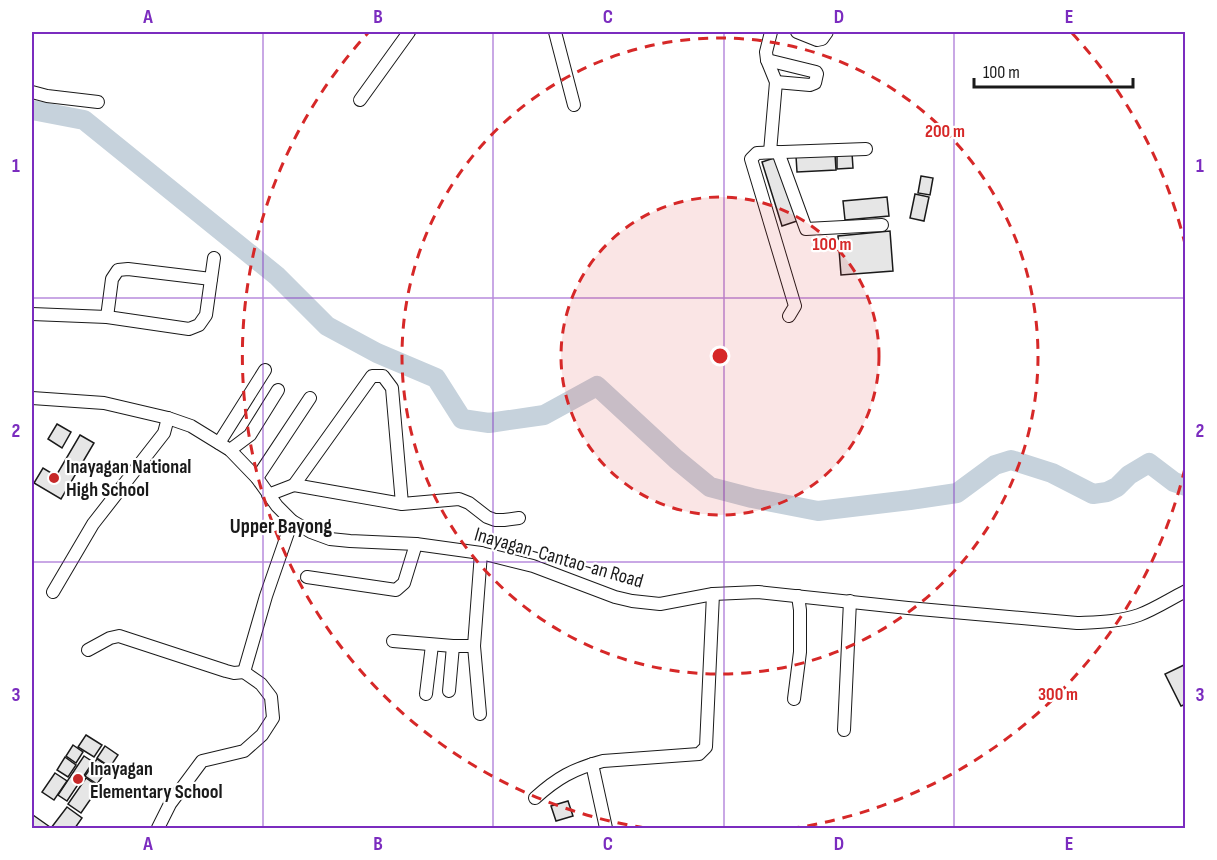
<svg xmlns="http://www.w3.org/2000/svg" width="1217" height="860" font-family="'Sofia Sans Condensed',sans-serif">
<style>
.lines{fill:none;stroke-linecap:round;stroke-linejoin:round}
.river{stroke:#c6d2dc;stroke-width:20}
.building{fill:#e6e6e6;stroke:#1a1a1a;stroke-width:1.5}
.minor-casing{stroke:#1a1a1a;stroke-width:14}
.minor{stroke:#fff;stroke-width:12}
.grid{fill:none;stroke:#7b2cbf;stroke-width:1.5;stroke-opacity:0.55}
.ring{fill:none;stroke:#d62828;stroke-width:3;stroke-dasharray:10 8}
.poi-dot{fill:#c62828;stroke:#fff;stroke-width:2}
.labels{text-anchor:middle;stroke-width:4.5;stroke-linejoin:round;paint-order:stroke}
.poi-label{font-size:20px;font-weight:bold;fill:#1a1a1a;stroke:#fff;text-anchor:start}
.street-label{font-size:20px;fill:#1a1a1a;stroke:#fff}
.neighbourhood-label{font-size:21px;font-weight:bold;fill:#1a1a1a;stroke:#fff}
.centre{fill:#d62828;stroke:#fff;stroke-width:3}
.ring-label{font-size:18px;text-anchor:middle;font-weight:bold;fill:#d62828;stroke:#fff;stroke-width:4.5;stroke-linejoin:round;paint-order:stroke}
.neatline{fill:none;stroke:#7b2cbf;stroke-width:2}
.grid-label{font-size:20px;text-anchor:middle;font-weight:bold;fill:#7b2cbf}
</style>
<rect width="100%" height="100%" fill="#fff"/>
<g class="lines">
<path class="river" d="M 32,110 L 84,120 L 277,276 L 327,326 L 377,353 L 436,378 L 462,419 L 489,423 L 544,415 L 597,386 L 676,459 L 710,487 L 752,498 L 818,511 L 910,500 L 957,493 L 995,465 L 1011,460 L 1052,473 L 1093,494 L 1107,492 L 1117,487 L 1129,475 L 1149,463 L 1174,482 L 1186,486"/>
</g>
<g class="building">
<path d="M 852,153 L 853,168 L 837,169 L 837,154 Z"/>
<path d="M 835,154 L 836,170 L 797,172 L 796,156 Z"/>
<path d="M 777,157 L 797,221 L 782,226 L 762,162 Z"/>
<path d="M 921,176 L 933,178 L 930,195 L 918,193 Z"/>
<path d="M 915,194 L 929,197 L 924,221 L 910,218 Z"/>
<path d="M 887,197 L 889,216 L 845,220 L 843,201 Z"/>
<path d="M 890,231 L 893,271 L 841,275 L 838,236 Z"/>
<path d="M 57,424 L 71,432 L 62,448 L 48,439 Z"/>
<path d="M 80,435 L 94,443 L 61,499 L 34,483 L 43,468 L 56,476 Z"/>
<path d="M 1186,664 L 1186,704 L 1181,706 L 1165,674 Z"/>
<path d="M 86,735 L 102,745 L 94,757 L 78,747 Z"/>
<path d="M 73,745 L 83,752 L 76,763 L 66,756 Z"/>
<path d="M 105,746 L 118,755 L 110,767 L 97,758 Z"/>
<path d="M 84,756 L 93,762 L 67,801 L 58,795 Z"/>
<path d="M 65,757 L 76,765 L 68,777 L 57,770 Z"/>
<path d="M 97,759 L 109,767 L 97,784 L 85,776 Z"/>
<path d="M 55,773 L 67,781 L 54,800 L 42,792 Z"/>
<path d="M 86,778 L 99,787 L 81,813 L 68,804 Z"/>
<path d="M 568,801 L 573,816 L 556,821 L 551,806 Z"/>
<path d="M 67,807 L 82,818 L 75,828 L 51,828 Z"/>
<path d="M 33,815 L 50,827 L 49,828 L 32,828 Z"/>
</g>
<g class="lines">
<defs>
<g id="minor">
<path d="M 555,32 L 574,105"/>
<path d="M 797,32 L 817,40 L 822,39 L 827,32"/>
<path d="M 767,60 L 816,72 L 817,74 L 815,83 L 810,85 L 776,82"/>
<path d="M 32,92 L 47,96 L 98,102"/>
<path d="M 360,100 L 409,32"/>
<path d="M 770,152 L 776,82 L 767,60 L 766,52 L 771,32"/>
<path d="M 778,152 L 806,229 L 882,225"/>
<path d="M 32,314 L 107,317 L 189,329 L 199,325 L 206,315 L 214,258"/>
<path d="M 789,316 L 795,306 L 751,159 L 757,153 L 866,149"/>
<path d="M 107,317 L 112,279 L 118,270 L 128,269 L 211,279"/>
<path d="M 32,398 L 104,403 L 168,418 L 191,426 L 230,450 L 257,478 L 277,506 L 292,521 L 311,532 L 330,539 L 350,541 L 416,544 L 481,553 L 533,566 L 615,597 L 632,601 L 660,604 L 713,594 L 758,592 L 908,608 L 1077,623 C 1098,622 1119,622 1139,615 C 1155,609 1170,599 1186,591"/>
<path d="M 219,443 L 265,370"/>
<path d="M 230,450 L 250,435 L 278,390"/>
<path d="M 257,478 L 310,398"/>
<path d="M 268,495 L 294,485"/>
<path d="M 402,504 L 392,388 L 383,376 L 372,376 L 294,485 L 402,504 L 459,499 L 469,503 L 487,517 L 495,520 L 504,520 L 519,518"/>
<path d="M 307,577 L 396,590 L 404,583 L 416,544"/>
<path d="M 53,592 L 93,524 L 164,433 L 168,418"/>
<path d="M 393,641 L 453,646 L 474,646"/>
<path d="M 88,650 L 110,638 L 119,636 L 226,671 L 234,673 L 244,672"/>
<path d="M 449,691 L 453,646"/>
<path d="M 426,694 L 432,645"/>
<path d="M 794,699 L 800,652 L 800,610 L 798,596"/>
<path d="M 480,714 L 474,646 L 481,553"/>
<path d="M 844,730 L 850,601"/>
<path d="M 592,764 L 606,828"/>
<path d="M 535,798 C 557,778 573,769 603,761 L 699,754 L 706,747 L 713,594"/>
<path d="M 158,828 L 170,804 L 202,761 L 244,751 L 262,735 L 273,718 L 271,697 L 261,684 L 244,672 L 266,596 L 292,521"/>
</g>
</defs>
<use href="#minor" class="minor-casing"/>
<use href="#minor" class="minor"/>
</g>
<path class="grid" d="M 263,32 L 263,828M 493,32 L 493,828M 724,32 L 724,828M 954,32 L 954,828M 32,298 L 1186,298M 32,562 L 1186,562"/>
<circle cx="720" cy="356" r="159" fill="#d62828" fill-opacity=".12"/>
<g class="ring">
<circle cx="720" cy="356" r="159"/>
<circle cx="720" cy="356" r="318"/>
<path d="M1185 468A478 478 0 0 1 795 828M645 828A478 478 0 0 1 368 33M1072 33A478 478 0 0 1 1185 244"/>
</g>
<g class="poi-dot">
<circle cx="54" cy="478" r="6"/>
<circle cx="78" cy="779" r="6"/>
</g>
<g class="labels">
<g class="poi-label">
<text x="66" y="473">Inayagan National<tspan x="66" dy="23">High School</tspan></text>
<text x="90" y="775">Inayagan<tspan x="90" dy="23">Elementary School</tspan></text>
</g>
<g class="street-label">
<text transform="translate(559 557) rotate(16)" y="7">Inayagan-Cantao-an Road</text>
</g>
<g class="neighbourhood-label">
<text x="281" y="533">Upper Bayong</text>
</g>
</g>
<circle cx="720" cy="356" r="9" class="centre"/>
<g class="ring-label">
<text x="945" y="137">200 m</text>
<text x="832" y="250">100 m</text>
<text x="1058" y="700">300 m</text>
</g>
<rect width="1217" height="860" fill="none" stroke="#ffffff" stroke-width="66"/>
<path d="M974 78v9h159v-9" fill="none" stroke="#1a1a1a" stroke-width="3"/>
<text x="983" y="78" font-size="18" fill="#1a1a1a" stroke="#ffffff" stroke-width="4.5" paint-order="stroke">100 m</text>
<rect x="33" y="33" width="1151" height="794" class="neatline"/>
<g class="grid-label">
<text x="148" y="23">A</text>
<text x="378" y="23">B</text>
<text x="608" y="23">C</text>
<text x="839" y="23">D</text>
<text x="1069" y="23">E</text>
<text x="16" y="172">1</text>
<text x="1200" y="172">1</text>
<text x="16" y="437">2</text>
<text x="1200" y="437">2</text>
<text x="16" y="701">3</text>
<text x="1200" y="701">3</text>
<text x="148" y="850">A</text>
<text x="378" y="850">B</text>
<text x="608" y="850">C</text>
<text x="839" y="850">D</text>
<text x="1069" y="850">E</text>
</g>
</svg>
